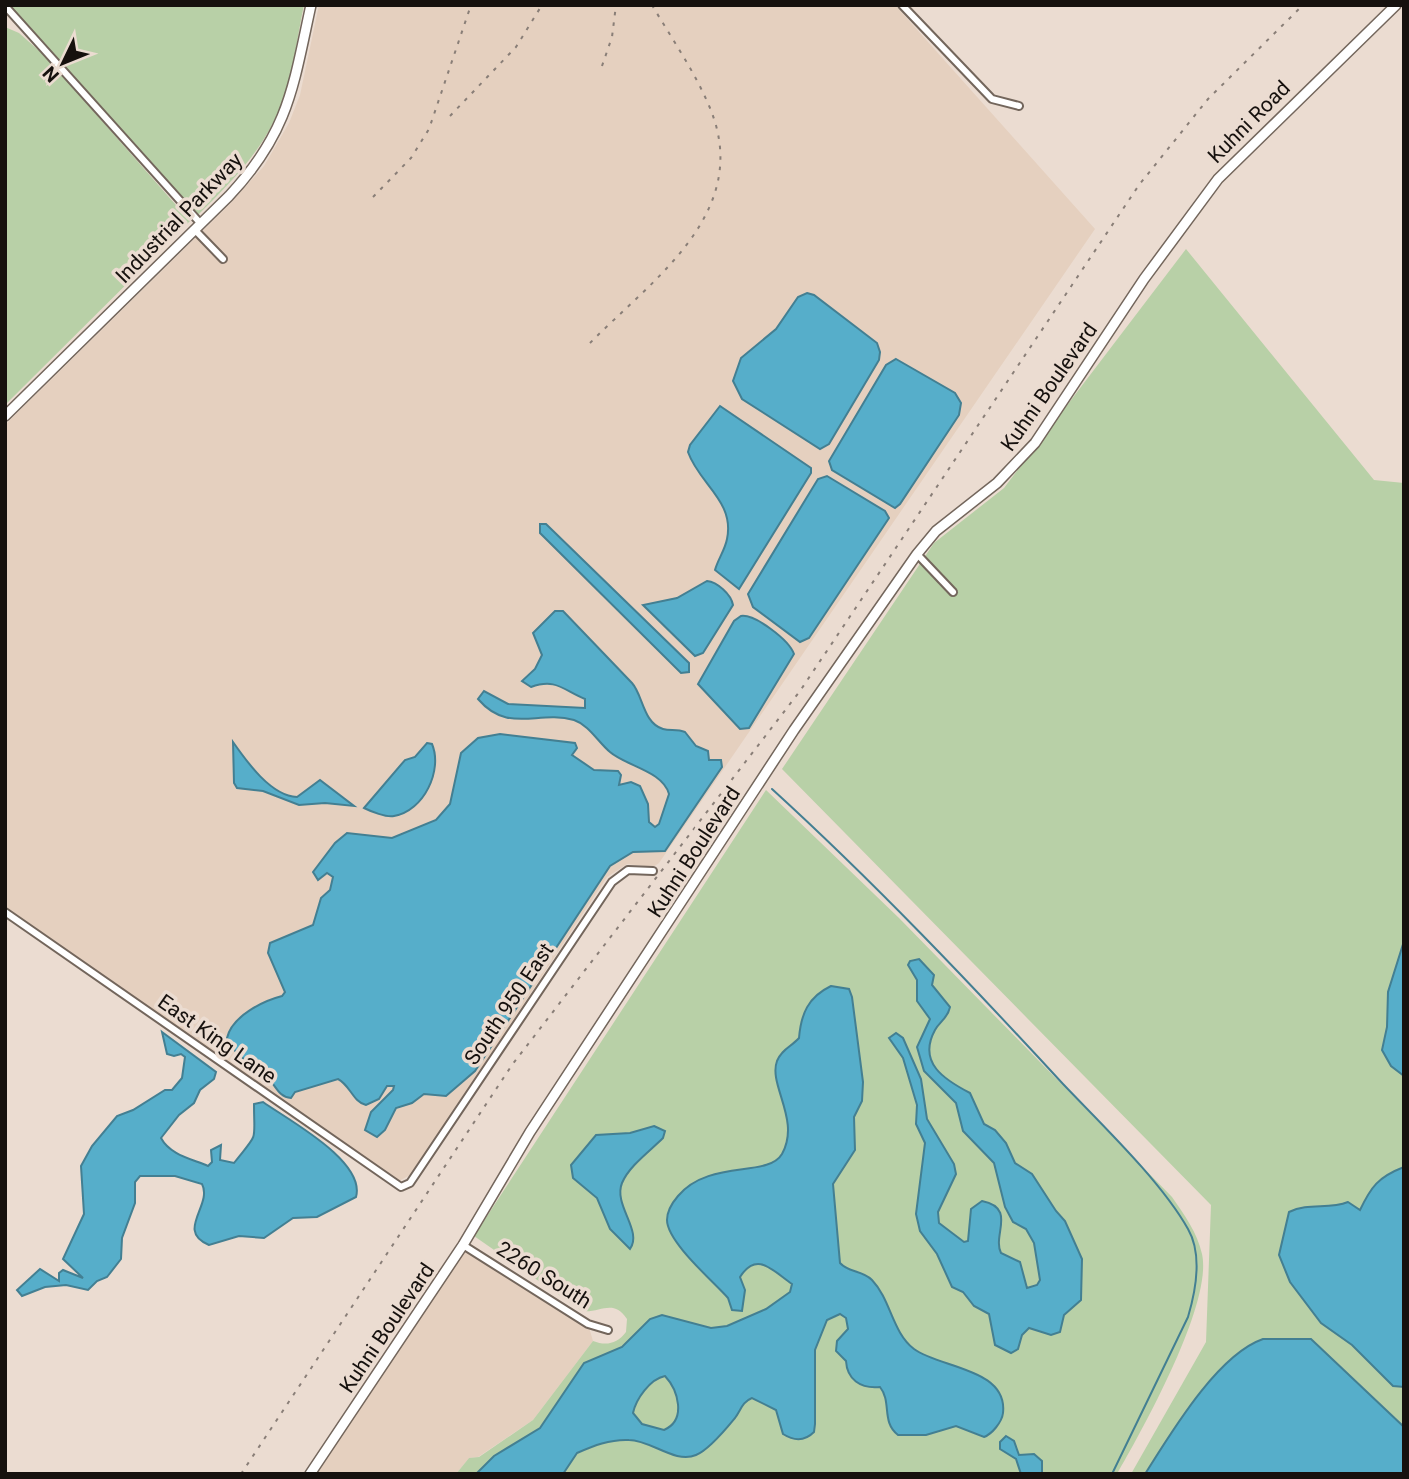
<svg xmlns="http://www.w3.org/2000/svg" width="1409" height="1479" font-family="Roboto,sans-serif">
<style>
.built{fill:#e5d0bf}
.green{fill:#b8d0a7}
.water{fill:#56aeca;stroke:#437f92;stroke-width:2;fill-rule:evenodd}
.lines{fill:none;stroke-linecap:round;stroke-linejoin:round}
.stream{stroke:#437f92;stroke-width:2}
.street-casing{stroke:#73665c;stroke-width:10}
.secondary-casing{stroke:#73665c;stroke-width:12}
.street{stroke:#fff;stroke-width:6}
.secondary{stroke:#fff;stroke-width:9}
.rail{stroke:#897e77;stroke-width:2;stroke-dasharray:3.5 7;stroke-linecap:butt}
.labels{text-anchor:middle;stroke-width:7;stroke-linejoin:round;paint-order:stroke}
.street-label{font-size:21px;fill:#16110e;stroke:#ebdcd1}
</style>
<rect width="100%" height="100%" fill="#ebdcd1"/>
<g class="built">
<path d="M 319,5 L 895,5 L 1095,229 L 659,863 L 653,867 L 627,864 L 607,877 L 412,1174 L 399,1181 L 5,909 L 5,425 L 230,204 L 264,166 L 289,123 L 300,95 Z"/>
<path d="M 463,1245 L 588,1324 L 593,1341 L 533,1420 L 478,1457 L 469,1458 L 456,1474 L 310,1474 Z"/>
</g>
<g class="green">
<path d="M 5,5 L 304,5 C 297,37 294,70 283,100 C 266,148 232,181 197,216 Z"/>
<path d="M 5,27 L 19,33 L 44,55 L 190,221 L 5,405 Z"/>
<path d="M 1186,249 L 1374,480 L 1404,483 L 1404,1474 L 1131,1474 L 1206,1342 L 1211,1205 L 782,769 L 934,543 L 1004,488 Z"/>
<path d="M 766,790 L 899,918 L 1172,1197 C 1185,1216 1197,1232 1202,1254 C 1213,1303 1143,1429 1117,1474 L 456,1474 L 469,1458 L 479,1457 L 533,1420 L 593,1341 C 606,1346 617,1344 626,1332 L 627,1319 C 613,1298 601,1313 582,1311 L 474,1236 Z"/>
</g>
<g class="water">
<path d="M 807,293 L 814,295 L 877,343 L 880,352 L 879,360 L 829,444 L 820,449 L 742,399 L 733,381 L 741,358 L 776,329 L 798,297 Z"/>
<path d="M 896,359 L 955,393 L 961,403 L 959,415 L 900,504 L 895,508 L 832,470 L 829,461 L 886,365 Z"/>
<path d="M 720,406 L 811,468 L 811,473 L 739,589 L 715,570 C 718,559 725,550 727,539 C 735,501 699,484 688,452 L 690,445 Z"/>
<path d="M 827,476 L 885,511 L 889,518 L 809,638 L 800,642 L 753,607 L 748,594 L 818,479 Z"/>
<path d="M 540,524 L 546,524 L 689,663 L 689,672 L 681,673 L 540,533 Z"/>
<path d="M 707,581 C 717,582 731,594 733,605 L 703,653 L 695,656 L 643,605 L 677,598 Z"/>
<path d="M 555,611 L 563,611 L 632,683 C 643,695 643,723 663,729 C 670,731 677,729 685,732 L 696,746 L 708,751 L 709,760 L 721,760 L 722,767 L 665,851 L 633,852 L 610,866 L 475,1071 L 446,1096 L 424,1094 L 412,1103 L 396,1108 L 385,1130 L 377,1137 L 365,1130 L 371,1112 L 393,1090 L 394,1086 L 387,1086 L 379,1099 L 366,1105 C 353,1102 350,1085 338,1079 L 295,1092 L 291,1098 C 278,1097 276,1085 267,1077 C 254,1063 236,1059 227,1038 C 232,1016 263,1001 282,996 L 285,992 L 268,953 L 270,943 L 313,925 L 321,898 L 330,890 L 333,877 L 327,873 L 318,880 L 313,872 L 335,843 L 347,833 L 392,838 L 436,820 L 450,804 L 461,753 L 478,738 L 500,734 L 575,743 L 577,748 L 572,755 L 594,770 L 618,771 L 621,775 L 619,785 L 631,782 L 640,786 L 648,804 L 649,822 L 655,827 L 659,824 L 669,794 C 663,771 626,766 610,752 C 598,742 589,725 574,720 C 537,710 508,734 478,699 L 484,691 L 508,704 L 585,708 L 585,699 C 563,690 556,678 531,687 L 522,681 L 535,669 L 542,655 L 533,633 Z"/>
<path d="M 741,616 C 755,614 789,640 794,654 L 749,728 L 740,729 L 698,684 L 734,621 Z"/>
<path d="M 233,742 C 247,762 271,796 297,797 L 320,780 L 354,806 L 325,803 L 299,805 L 263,791 L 237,788 L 234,783 Z"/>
<path d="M 427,743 L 432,744 C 443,770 424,811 394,816 C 387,818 370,811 364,808 L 405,760 L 415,757 Z"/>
<path d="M 1404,941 L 1404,1076 L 1391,1066 L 1382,1050 L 1387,1027 L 1388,992 Z"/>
<path d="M 919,959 L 934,975 L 932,985 L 950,1007 C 948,1018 940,1021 935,1030 C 917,1063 945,1080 970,1093 L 984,1124 L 995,1130 L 1006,1143 L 1015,1163 L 1032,1174 L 1056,1211 L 1065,1221 L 1082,1259 L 1081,1300 L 1064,1315 L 1060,1332 L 1051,1335 L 1029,1328 L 1022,1335 L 1018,1349 L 1011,1353 L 995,1345 L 989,1314 L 974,1306 L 963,1292 L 952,1287 L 937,1254 L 920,1231 L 916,1214 L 925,1143 L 916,1124 L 917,1105 L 903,1058 L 889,1038 L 896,1033 L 903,1038 L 921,1079 L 927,1119 L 954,1164 L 956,1174 L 938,1212 L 939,1223 L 964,1242 L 968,1241 L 971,1209 L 982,1201 C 1017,1208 992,1235 1001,1253 L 1020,1262 L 1027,1288 L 1037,1285 L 1040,1280 L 1034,1243 L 1026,1229 L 1013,1222 L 1005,1207 L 994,1163 L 963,1131 L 956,1103 L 924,1071 L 917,1047 L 930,1019 L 917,1001 L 917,980 L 908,965 L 910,961 Z"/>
<path d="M 831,986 L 849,989 L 852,997 L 863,1082 L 862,1101 L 854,1117 L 855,1150 L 833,1184 L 840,1263 C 849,1273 862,1270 872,1280 C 891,1300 892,1332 914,1349 C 939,1368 1008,1368 1003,1413 C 1002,1422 992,1434 984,1437 L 956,1426 L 926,1435 L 898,1435 C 881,1422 892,1402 880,1387 C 860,1389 847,1379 846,1361 L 836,1351 L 837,1341 L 848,1329 L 846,1318 L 840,1314 L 827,1320 L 815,1350 L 815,1424 L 814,1432 C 805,1441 794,1441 783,1434 L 776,1410 L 752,1398 C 742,1402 741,1410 735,1418 C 726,1429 709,1450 696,1455 C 675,1464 651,1440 629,1440 C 610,1439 593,1446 577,1453 L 563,1474 L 476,1474 L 494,1456 L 540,1428 L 584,1363 L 622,1347 L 650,1319 L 662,1315 L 711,1328 L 727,1326 L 766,1309 L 790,1292 L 792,1284 C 773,1271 757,1250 740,1277 L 745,1290 L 742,1311 L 732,1310 L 728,1298 C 714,1282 667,1242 667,1220 C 667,1211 672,1203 678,1196 C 709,1159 768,1178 782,1154 C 801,1120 768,1085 777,1061 C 782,1049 791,1047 799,1038 C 801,1014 808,997 831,986 ZM 665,1376 C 678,1390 687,1420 664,1430 L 642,1424 L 633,1413 C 636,1399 650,1379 665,1376 Z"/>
<path d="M 162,1032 L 216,1072 L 214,1079 L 200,1090 L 194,1103 L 179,1115 L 161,1138 C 170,1155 192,1159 208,1166 L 212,1162 L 211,1150 L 221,1145 L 220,1160 L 234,1163 C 259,1131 254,1144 254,1104 L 263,1102 C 288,1120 366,1161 356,1197 L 317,1217 L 293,1218 L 264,1238 L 239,1236 L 209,1245 C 175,1231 213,1205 202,1184 L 175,1176 L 140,1176 L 135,1182 L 135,1203 L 122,1238 L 121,1259 L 107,1277 L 97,1281 L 88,1290 L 66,1285 L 45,1287 L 22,1296 L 17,1290 L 40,1269 L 59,1281 L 59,1273 L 63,1270 L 83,1278 L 63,1259 L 84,1214 L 81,1166 L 92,1146 L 117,1116 L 133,1110 L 165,1090 L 172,1090 L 182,1078 L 185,1057 L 181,1054 L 174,1056 L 167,1054 Z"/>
<path d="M 654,1126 L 665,1131 L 663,1138 C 650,1151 629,1166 622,1183 C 613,1205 643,1231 630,1249 L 610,1229 L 597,1198 L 573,1178 L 571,1165 L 596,1135 L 630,1133 Z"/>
<path d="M 1404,1167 L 1404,1387 L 1393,1386 L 1352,1345 L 1321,1323 L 1290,1282 L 1279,1255 L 1289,1212 C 1309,1202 1328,1210 1348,1202 L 1360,1210 C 1371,1187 1378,1177 1404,1167 Z"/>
<path d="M 1263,1339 L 1311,1339 L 1404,1427 L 1404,1474 L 1145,1474 C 1171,1433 1217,1355 1263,1339 Z"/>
<path d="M 1006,1436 L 1014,1441 L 1019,1455 L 1034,1454 L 1042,1461 L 1042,1474 L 1021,1474 L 1016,1459 L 1000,1449 L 1000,1442 Z"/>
</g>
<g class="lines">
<path class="stream" d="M 772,789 C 874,882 970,983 1063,1084 C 1102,1125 1161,1181 1188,1229 C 1203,1255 1196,1290 1188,1317 L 1112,1474"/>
<defs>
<g id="street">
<path d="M 902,5 L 992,99 L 1019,106"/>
<path d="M 6,7 L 201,224"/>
<path d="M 195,230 L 223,259"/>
<path d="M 917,554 L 953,592"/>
<path d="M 5,912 L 401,1187 L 410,1183 L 612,882 L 628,870 L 653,871"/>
<path d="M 463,1245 L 588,1324 L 608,1330"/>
</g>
<g id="secondary">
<path d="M 5,416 L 229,196 C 289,132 293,87 311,5"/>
<path d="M 310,1474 L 463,1245 L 530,1132 L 794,730 L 917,554 L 936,531 L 997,483 L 1035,443 L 1144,279 L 1218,179 L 1396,5"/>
</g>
</defs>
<use href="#street" class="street-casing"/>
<use href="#secondary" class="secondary-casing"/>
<use href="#street" class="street"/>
<use href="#secondary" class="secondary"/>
<g class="rail">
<path d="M 602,66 L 612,37 L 616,5"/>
<path d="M 450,116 L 516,47 L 542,5"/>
<path d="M 373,197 L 411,158 L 429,129 L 471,5"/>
<path d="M 590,343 C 653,279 753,212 710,108 C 695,72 672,39 652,5"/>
<path d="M 241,1474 L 512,1065 L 800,691 L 1139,185 L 1208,99 L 1303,5"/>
</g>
</g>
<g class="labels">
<g class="street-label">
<text transform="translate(1249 122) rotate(-45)" y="7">Kuhni Road</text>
<text transform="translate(179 218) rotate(-46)" y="7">Industrial Parkway</text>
<text transform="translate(1049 387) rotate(-55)" y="7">Kuhni Boulevard</text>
<text transform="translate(694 852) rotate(-57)" y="7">Kuhni Boulevard</text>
<text transform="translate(509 1004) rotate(-56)" y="7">South 950 East</text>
<text transform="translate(217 1039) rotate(35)" y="7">East King Lane</text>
<text transform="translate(544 1275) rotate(32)" y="7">2260 South</text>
<text transform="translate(387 1328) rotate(-56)" y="7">Kuhni Boulevard</text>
</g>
</g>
<rect width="1409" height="1479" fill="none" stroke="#16110e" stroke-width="14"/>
<g transform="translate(63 63) rotate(227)" stroke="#ebdcd1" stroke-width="5" paint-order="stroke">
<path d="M0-5L12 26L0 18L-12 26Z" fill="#16110e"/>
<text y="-10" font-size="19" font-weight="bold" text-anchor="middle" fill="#16110e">N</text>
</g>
</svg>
